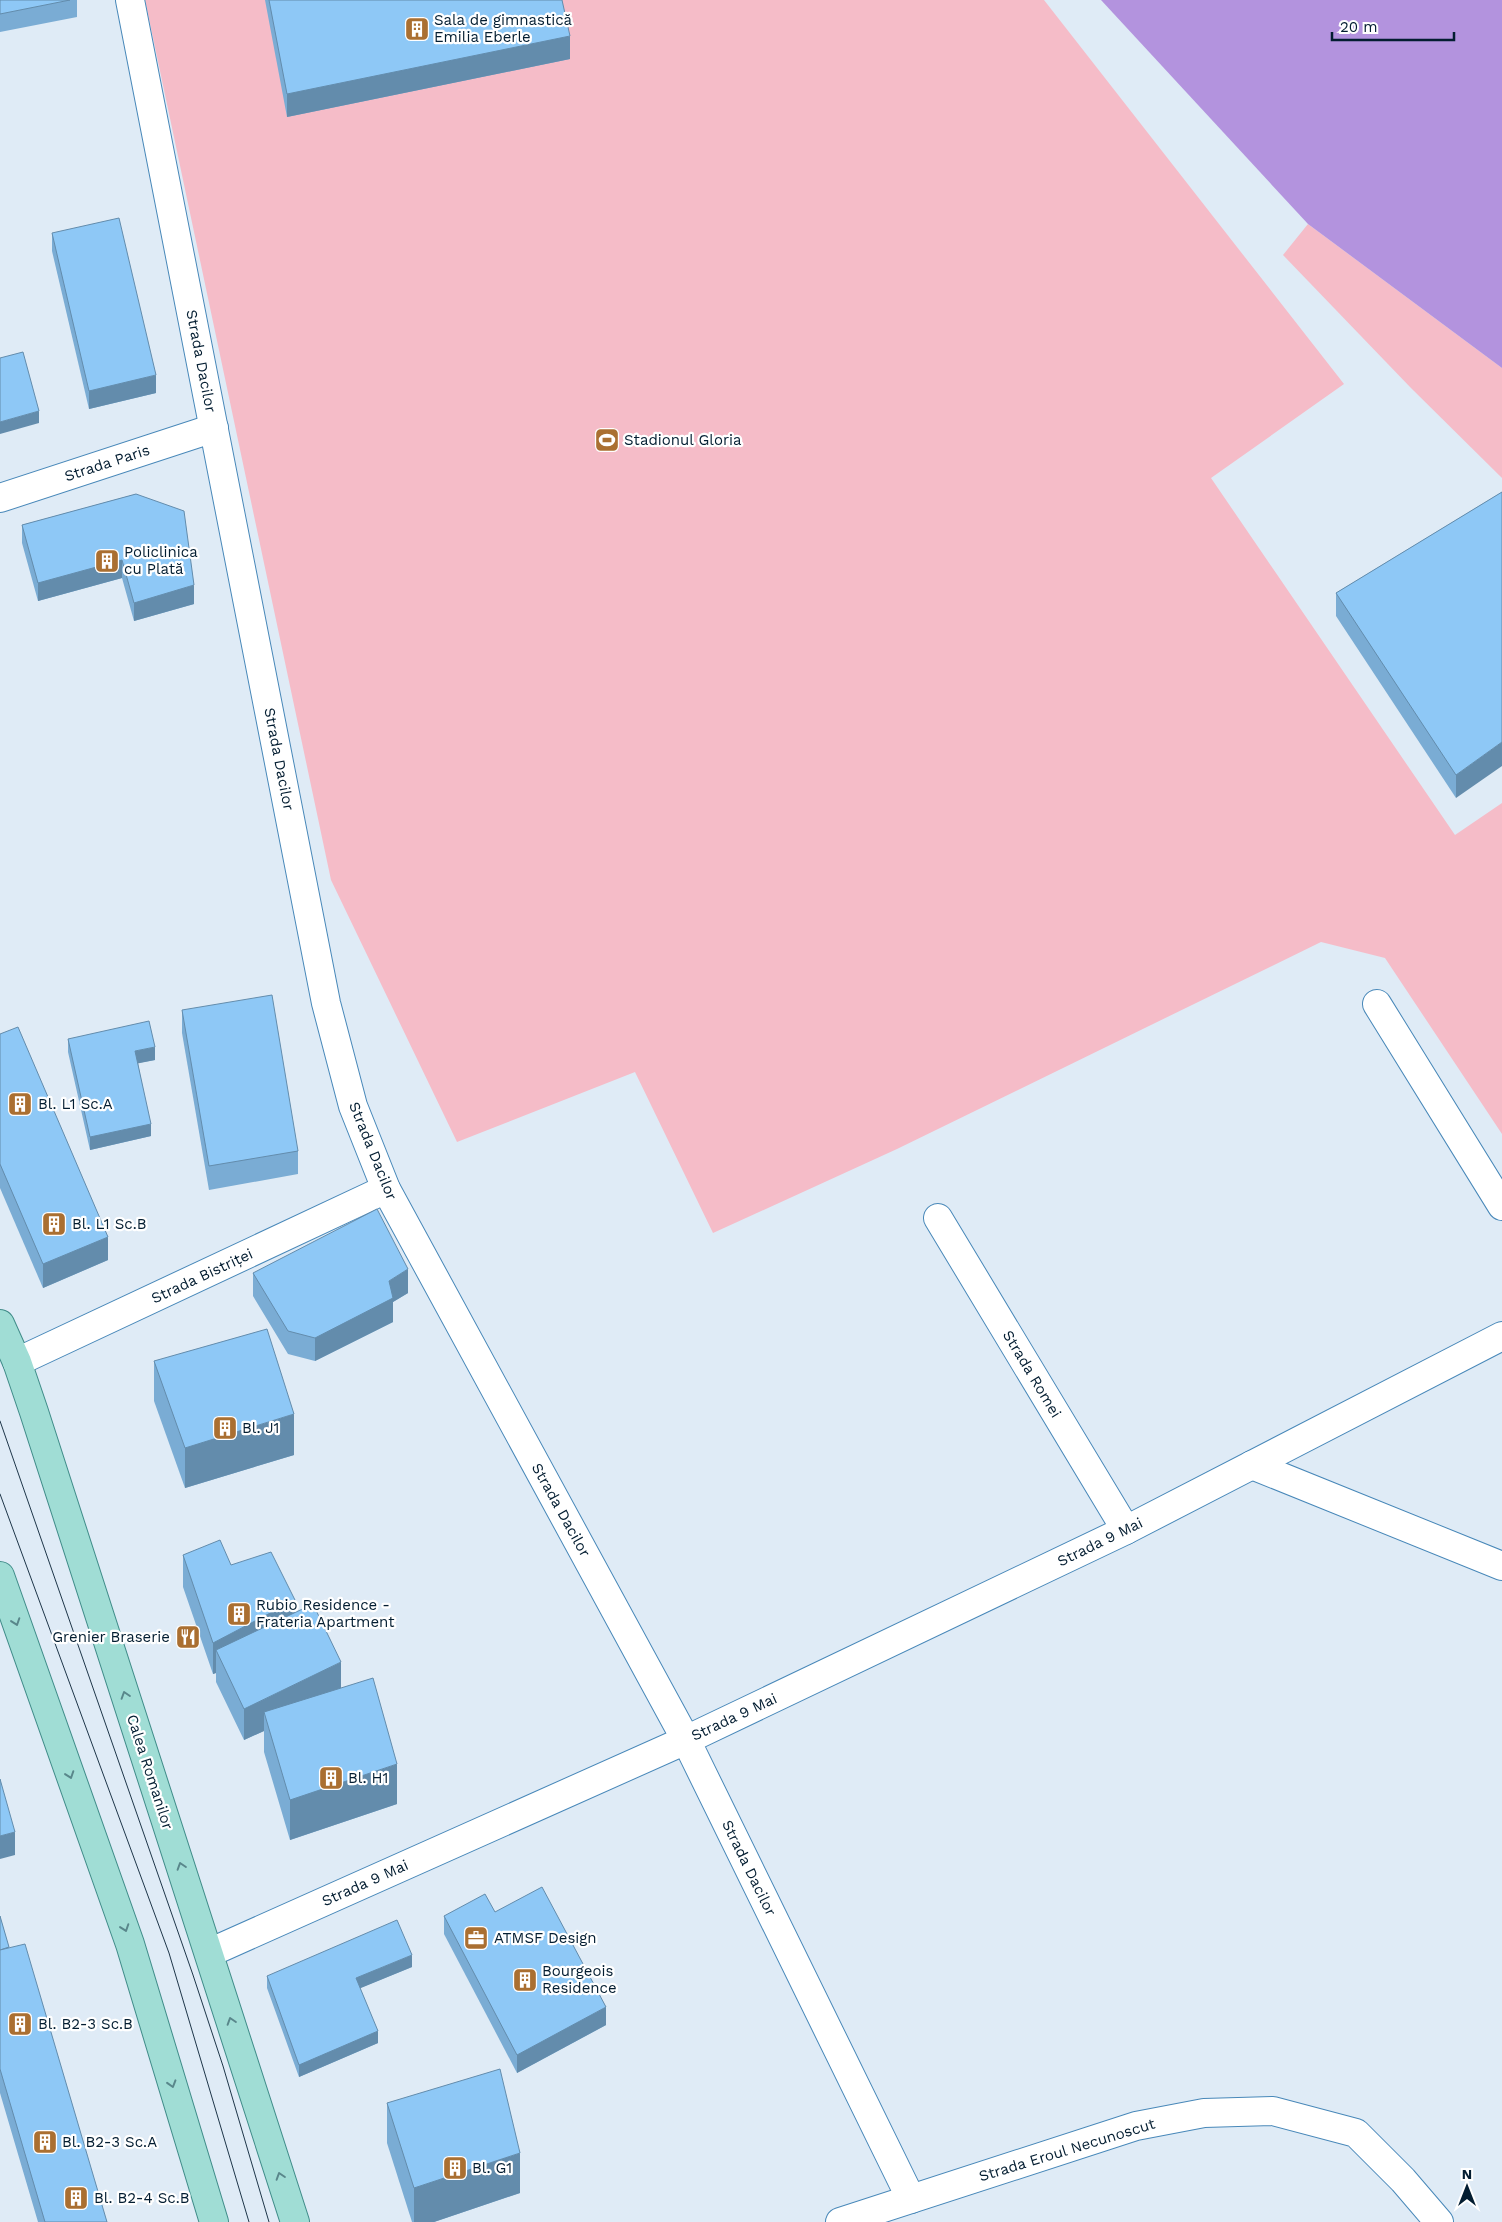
<svg xmlns="http://www.w3.org/2000/svg" width="1502" height="2222" font-family="'Work Sans',sans-serif">
<style>
.green{fill:#f5bcc8}
.water{fill:#b393de}
.lines{fill:none;stroke-linecap:round;stroke-linejoin:round}
.pedestrian-casing{stroke:#4888b9;stroke-width:30}
.minor-casing{stroke:#4888b9;stroke-width:30}
.primary-casing{stroke:#408c89;stroke-width:30}
.pedestrian{stroke:#fff;stroke-width:28}
.minor{stroke:#fff;stroke-width:28}
.primary{stroke:#a0ddd5;stroke-width:28}
.tram{stroke:#1e3649;stroke-width:1}
.wall{fill:#7aacd4}
.shaded-wall{fill:#638cac}
.building{fill:#8ec8f6;stroke:#638cac}
.oneway{stroke:#59878b}
.labels{text-anchor:middle;stroke-width:4.5;stroke-linejoin:round;paint-order:stroke}
.poi-label{font-size:15px;fill:#031d31;stroke:#fff;text-anchor:start}
.street-label{font-size:15px;fill:#031d31;stroke:#fff}
</style>
<rect width="100%" height="100%" fill="#dfebf6"/>
<g class="green">
<path d="M 145,0 L 1044,0 L 1344,384 L 1211,478 L 1455,835 L 1502,803 L 1502,1134 L 1385,958 L 1321,942 L 897,1149 L 713,1233 L 635,1072 L 457,1142 L 331,880 Z"/>
<path d="M 1308,224 L 1502,368 L 1502,478 L 1411,388 L 1283,255 Z"/>
</g>
<path class="water" d="M 1101,0 L 1502,0 L 1502,368 L 1308,224 Z"/>
<g class="lines">
<defs>
<path id="pedestrian" d="M 1377,1004 L 1502,1206"/>
<g id="minor">
<path d="M 130,0 L 326,1003 L 353,1106 L 386,1189 L 686,1740 L 911,2199"/>
<path d="M 0,498 L 214,428"/>
<path d="M 938,1218 L 1126,1530"/>
<path d="M 17,1362 L 386,1189"/>
<path d="M 1252,1465 L 1502,1566"/>
<path d="M 209,1953 L 686,1740 L 1126,1530 L 1502,1336"/>
<path d="M 840,2222 L 1136,2126 L 1204,2113 L 1273,2111 L 1356,2133 L 1403,2180 L 1439,2222"/>
</g>
<g id="primary">
<path d="M 0,1324 L 17,1362 L 34,1412 L 295,2222"/>
<path d="M 0,1576 L 130,1944 L 214,2222"/>
</g>
</defs>
<use href="#pedestrian" class="pedestrian-casing"/>
<use href="#minor" class="minor-casing"/>
<use href="#primary" class="primary-casing"/>
<use href="#pedestrian" class="pedestrian"/>
<use href="#minor" class="minor"/>
<use href="#primary" class="primary"/>
<g class="tram">
<path d="M 0,1421 L 193,1975 L 223,2066 L 269,2222"/>
<path d="M 0,1494 L 169,1953 L 249,2222"/>
</g>
</g>
<g class="wall">
<path d="M 0,0 L 77,0 L 77,17 L 0,32 Z"/>
<path d="M 265,0 L 562,0 L 570,59 L 287,117 Z"/>
<path d="M 52,233 L 156,393 L 89,409 L 52,251 Z"/>
<path d="M 1502,492 L 1456,798 L 1336,616 L 1336,593 Z"/>
<path d="M 136,494 L 194,604 L 134,621 L 122,578 L 38,601 L 22,543 L 22,525 Z"/>
<path d="M 182,1010 L 298,1151 L 298,1174 L 209,1190 L 182,1033 Z"/>
<path d="M 0,1034 L 108,1260 L 43,1288 L 0,1188 Z"/>
<path d="M 68,1039 L 155,1060 L 138,1063 L 151,1136 L 90,1150 L 68,1052 Z"/>
<path d="M 253,1273 L 408,1293 L 393,1302 L 393,1322 L 315,1361 L 288,1354 L 253,1296 Z"/>
<path d="M 154,1361 L 294,1455 L 185,1488 L 154,1401 Z"/>
<path d="M 183,1555 L 231,1565 L 295,1612 L 341,1688 L 397,1804 L 290,1840 L 264,1752 L 264,1731 L 244,1740 L 216,1682 L 216,1673 L 213,1674 L 183,1587 Z"/>
<path d="M 495,1912 L 606,2025 L 517,2073 L 444,1934 L 444,1916 Z"/>
<path d="M 0,1916 L 9,1948 L 107,2222 L 38,2222 L 0,2093 Z"/>
<path d="M 412,1967 L 360,1988 L 378,2043 L 299,2077 L 267,1988 L 267,1976 Z"/>
<path d="M 387,2103 L 520,2193 L 434,2222 L 412,2222 L 387,2143 Z"/>
</g>
<g class="shaded-wall">
<path d="M 570,36 L 570,59 L 287,117 L 287,94 Z"/>
<path d="M 156,375 L 156,393 L 89,409 L 89,391 Z"/>
<path d="M 39,411 L 39,423 L 0,434 L 0,422 Z"/>
<path d="M 122,560 L 122,578 L 38,601 L 38,583 Z"/>
<path d="M 194,585 L 194,604 L 134,621 L 134,603 Z"/>
<path d="M 1502,742 L 1502,766 L 1456,798 L 1456,775 Z"/>
<path d="M 155,1047 L 155,1060 L 135,1064 L 135,1051 Z"/>
<path d="M 151,1124 L 151,1136 L 90,1150 L 90,1137 Z"/>
<path d="M 108,1237 L 108,1260 L 43,1288 L 43,1264 Z"/>
<path d="M 408,1269 L 408,1293 L 393,1302 L 393,1322 L 315,1361 L 315,1338 L 389,1281 Z"/>
<path d="M 294,1414 L 294,1455 L 185,1488 L 185,1448 Z"/>
<path d="M 295,1600 L 295,1632 L 216,1650 L 216,1673 L 213,1674 L 213,1643 Z"/>
<path d="M 341,1662 L 341,1694 L 264,1712 L 264,1731 L 244,1740 L 244,1709 Z"/>
<path d="M 397,1764 L 397,1804 L 290,1840 L 290,1800 Z"/>
<path d="M 15,1832 L 15,1855 L 0,1859 L 0,1836 Z"/>
<path d="M 412,1955 L 412,1967 L 356,1990 L 356,1978 Z"/>
<path d="M 606,2007 L 606,2025 L 517,2073 L 517,2055 Z"/>
<path d="M 378,2031 L 378,2043 L 299,2077 L 299,2065 Z"/>
<path d="M 520,2153 L 520,2193 L 434,2222 L 414,2222 L 414,2188 Z"/>
</g>
<g class="building">
<path d="M 0,0 L 70,0 L 0,14 Z"/>
<path d="M 269,0 L 562,0 L 570,36 L 287,94 Z"/>
<path d="M 119,218 L 156,375 L 89,391 L 52,233 Z"/>
<path d="M 23,352 L 39,411 L 0,422 L 0,358 Z"/>
<path d="M 1502,492 L 1502,742 L 1456,775 L 1336,593 Z"/>
<path d="M 136,494 L 184,511 L 194,585 L 134,603 L 122,560 L 38,583 L 22,525 Z"/>
<path d="M 272,995 L 298,1151 L 209,1166 L 182,1010 Z"/>
<path d="M 149,1021 L 155,1047 L 135,1051 L 151,1124 L 90,1137 L 68,1039 Z"/>
<path d="M 18,1027 L 108,1237 L 43,1264 L 0,1164 L 0,1034 Z"/>
<path d="M 377,1209 L 408,1269 L 389,1281 L 393,1298 L 315,1338 L 288,1331 L 253,1273 Z"/>
<path d="M 267,1329 L 294,1414 L 185,1448 L 154,1361 Z"/>
<path d="M 220,1540 L 231,1565 L 271,1552 L 295,1600 L 213,1643 L 183,1555 Z"/>
<path d="M 313,1604 L 341,1662 L 244,1709 L 216,1650 Z"/>
<path d="M 373,1678 L 397,1764 L 290,1800 L 264,1712 Z"/>
<path d="M 0,1779 L 15,1832 L 0,1836 Z"/>
<path d="M 542,1887 L 606,2007 L 517,2055 L 444,1916 L 485,1894 L 495,1912 Z"/>
<path d="M 0,1916 L 9,1947 L 0,1950 Z"/>
<path d="M 397,1920 L 412,1955 L 356,1978 L 378,2031 L 299,2065 L 267,1976 Z"/>
<path d="M 25,1944 L 107,2222 L 45,2222 L 0,2069 L 0,1950 Z"/>
<path d="M 500,2069 L 520,2153 L 414,2188 L 387,2103 Z"/>
</g>
<defs><path id="oneway-chevron" d="M-2-3.5L2.5 0L-2 3.5" fill="none" stroke-width="1.6" stroke-linecap="round" stroke-linejoin="round" transform="scale(1.25)"/></defs>
<g class="oneway">
<use href="#oneway-chevron" transform="translate(16 1622) rotate(71)"/>
<use href="#oneway-chevron" transform="translate(125 1695) rotate(-108)"/>
<use href="#oneway-chevron" transform="translate(70 1775) rotate(71)"/>
<use href="#oneway-chevron" transform="translate(181 1866) rotate(-108)"/>
<use href="#oneway-chevron" transform="translate(125 1928) rotate(71)"/>
<use href="#oneway-chevron" transform="translate(231 2021) rotate(-108)"/>
<use href="#oneway-chevron" transform="translate(172 2084) rotate(73)"/>
<use href="#oneway-chevron" transform="translate(280 2176) rotate(-108)"/>
</g>
<defs>
<symbol id="building-square" viewBox="-11 -11 22 22"><rect x="-9" y="-9" width="18" height="18" rx="4" fill="#aa6f31" stroke="#fff"/><path d="M-4-6H4V6H1V3H-1V6H-4ZM-2.5-4.3h1.7v1.8h-1.7ZM.8-4.3h1.7v1.8H.8ZM-2.5-1h1.7V.8h-1.7ZM.8-1h1.7V.8H.8Z" fill="#fff"/></symbol>
<symbol id="stadium-square" viewBox="-11 -11 22 22"><rect x="-9" y="-9" width="18" height="18" rx="4" fill="#aa6f31" stroke="#fff"/><path d="M0-5a6.5 5 0 1 0 0 10a6.5 5 0 1 0 0-10ZM-3.5-1.8h7v3.6h-7Z" fill="#fff"/></symbol>
<symbol id="restaurant-square" viewBox="-11 -11 22 22"><rect x="-9" y="-9" width="18" height="18" rx="4" fill="#aa6f31" stroke="#fff"/><path d="M-5-6h1v4h1v-4h1v4h1v-4h1v5L-1.5 .5V6h-2V.5L-5-1ZM5-6V6H3V1.5H1.5Q1.5-4 5-6Z" fill="#fff"/></symbol>
<symbol id="office-square" viewBox="-11 -11 22 22"><rect x="-9" y="-9" width="18" height="18" rx="4" fill="#aa6f31" stroke="#fff"/><path d="M-6-3h4V-5.5h4V-3h4V5H-6ZM-1-4.5V-3h2v-1.5ZM-6 0V1H6V0Z" fill="#fff"/></symbol>
</defs>
<g fill-rule="evenodd">
<use href="#building-square" x="403" y="15" width="28" height="28"/>
<use href="#stadium-square" x="593" y="426" width="28" height="28"/>
<use href="#building-square" x="93" y="547" width="28" height="28"/>
<use href="#building-square" x="6" y="1090" width="28" height="28"/>
<use href="#building-square" x="40" y="1210" width="28" height="28"/>
<use href="#building-square" x="211" y="1414" width="28" height="28"/>
<use href="#building-square" x="225" y="1600" width="28" height="28"/>
<use href="#restaurant-square" x="174" y="1623" width="28" height="28"/>
<use href="#building-square" x="317" y="1764" width="28" height="28"/>
<use href="#office-square" x="462" y="1924" width="28" height="28"/>
<use href="#building-square" x="511" y="1966" width="28" height="28"/>
<use href="#building-square" x="6" y="2010" width="28" height="28"/>
<use href="#building-square" x="31" y="2128" width="28" height="28"/>
<use href="#building-square" x="441" y="2154" width="28" height="28"/>
<use href="#building-square" x="62" y="2184" width="28" height="28"/>
</g>
<g class="labels">
<g class="poi-label">
<text x="434" y="25">Sala de gimnastică<tspan x="434" dy="17">Emilia Eberle</tspan></text>
<text x="624" y="445">Stadionul Gloria</text>
<text x="124" y="557">Policlinica<tspan x="124" dy="17">cu Plată</tspan></text>
<text x="38" y="1109">Bl. L1 Sc.A</text>
<text x="72" y="1229">Bl. L1 Sc.B</text>
<text x="242" y="1433">Bl. J1</text>
<text x="256" y="1610">Rubio Residence -<tspan x="256" dy="17">Frateria Apartment</tspan></text>
<text x="170" y="1642" text-anchor="end">Grenier Braserie</text>
<text x="348" y="1783">Bl. H1</text>
<text x="494" y="1943">ATMSF Design</text>
<text x="542" y="1976">Bourgeois<tspan x="542" dy="17">Residence</tspan></text>
<text x="38" y="2029">Bl. B2-3 Sc.B</text>
<text x="62" y="2147">Bl. B2-3 Sc.A</text>
<text x="472" y="2173">Bl. G1</text>
<text x="94" y="2203">Bl. B2-4 Sc.B</text>
</g>
<g class="street-label">
<text transform="translate(201 361) rotate(79)" y="5">Strada Dacilor</text>
<text transform="translate(107 463) rotate(-18)" y="5">Strada Paris</text>
<text transform="translate(279 759) rotate(79)" y="5">Strada Dacilor</text>
<text transform="translate(373 1151) rotate(68)" y="5">Strada Dacilor</text>
<text transform="translate(202 1276) rotate(-25)" y="5">Strada Bistriței</text>
<text transform="translate(1032 1374) rotate(59)" y="5">Strada Romei</text>
<text transform="translate(561 1510) rotate(61)" y="5">Strada Dacilor</text>
<text transform="translate(1100 1542) rotate(-26)" y="5">Strada 9 Mai</text>
<text transform="translate(734 1717) rotate(-25)" y="5">Strada 9 Mai</text>
<text transform="translate(150 1772) rotate(72)" y="5">Calea Romanilor</text>
<text transform="translate(749 1868) rotate(64)" y="5">Strada Dacilor</text>
<text transform="translate(365 1883) rotate(-24)" y="5">Strada 9 Mai</text>
<text transform="translate(1067 2150) rotate(-17)" y="5">Strada Eroul Necunoscut</text>
</g>
</g>
<g transform="translate(1467 2187)" stroke="#ffffff" stroke-width="4" paint-order="stroke">
<path d="M0-4L9 19L0 12L-9 19Z" fill="#031d31"/>
<text y="-8" font-size="14" font-weight="bold" text-anchor="middle" fill="#031d31">N</text>
</g>
<path d="M1332 32v8h122v-8" fill="none" stroke="#031d31" stroke-width="2.5"/>
<text x="1340" y="32" font-size="15" fill="#031d31" stroke="#ffffff" stroke-width="4" paint-order="stroke">20 m</text>
</svg>
